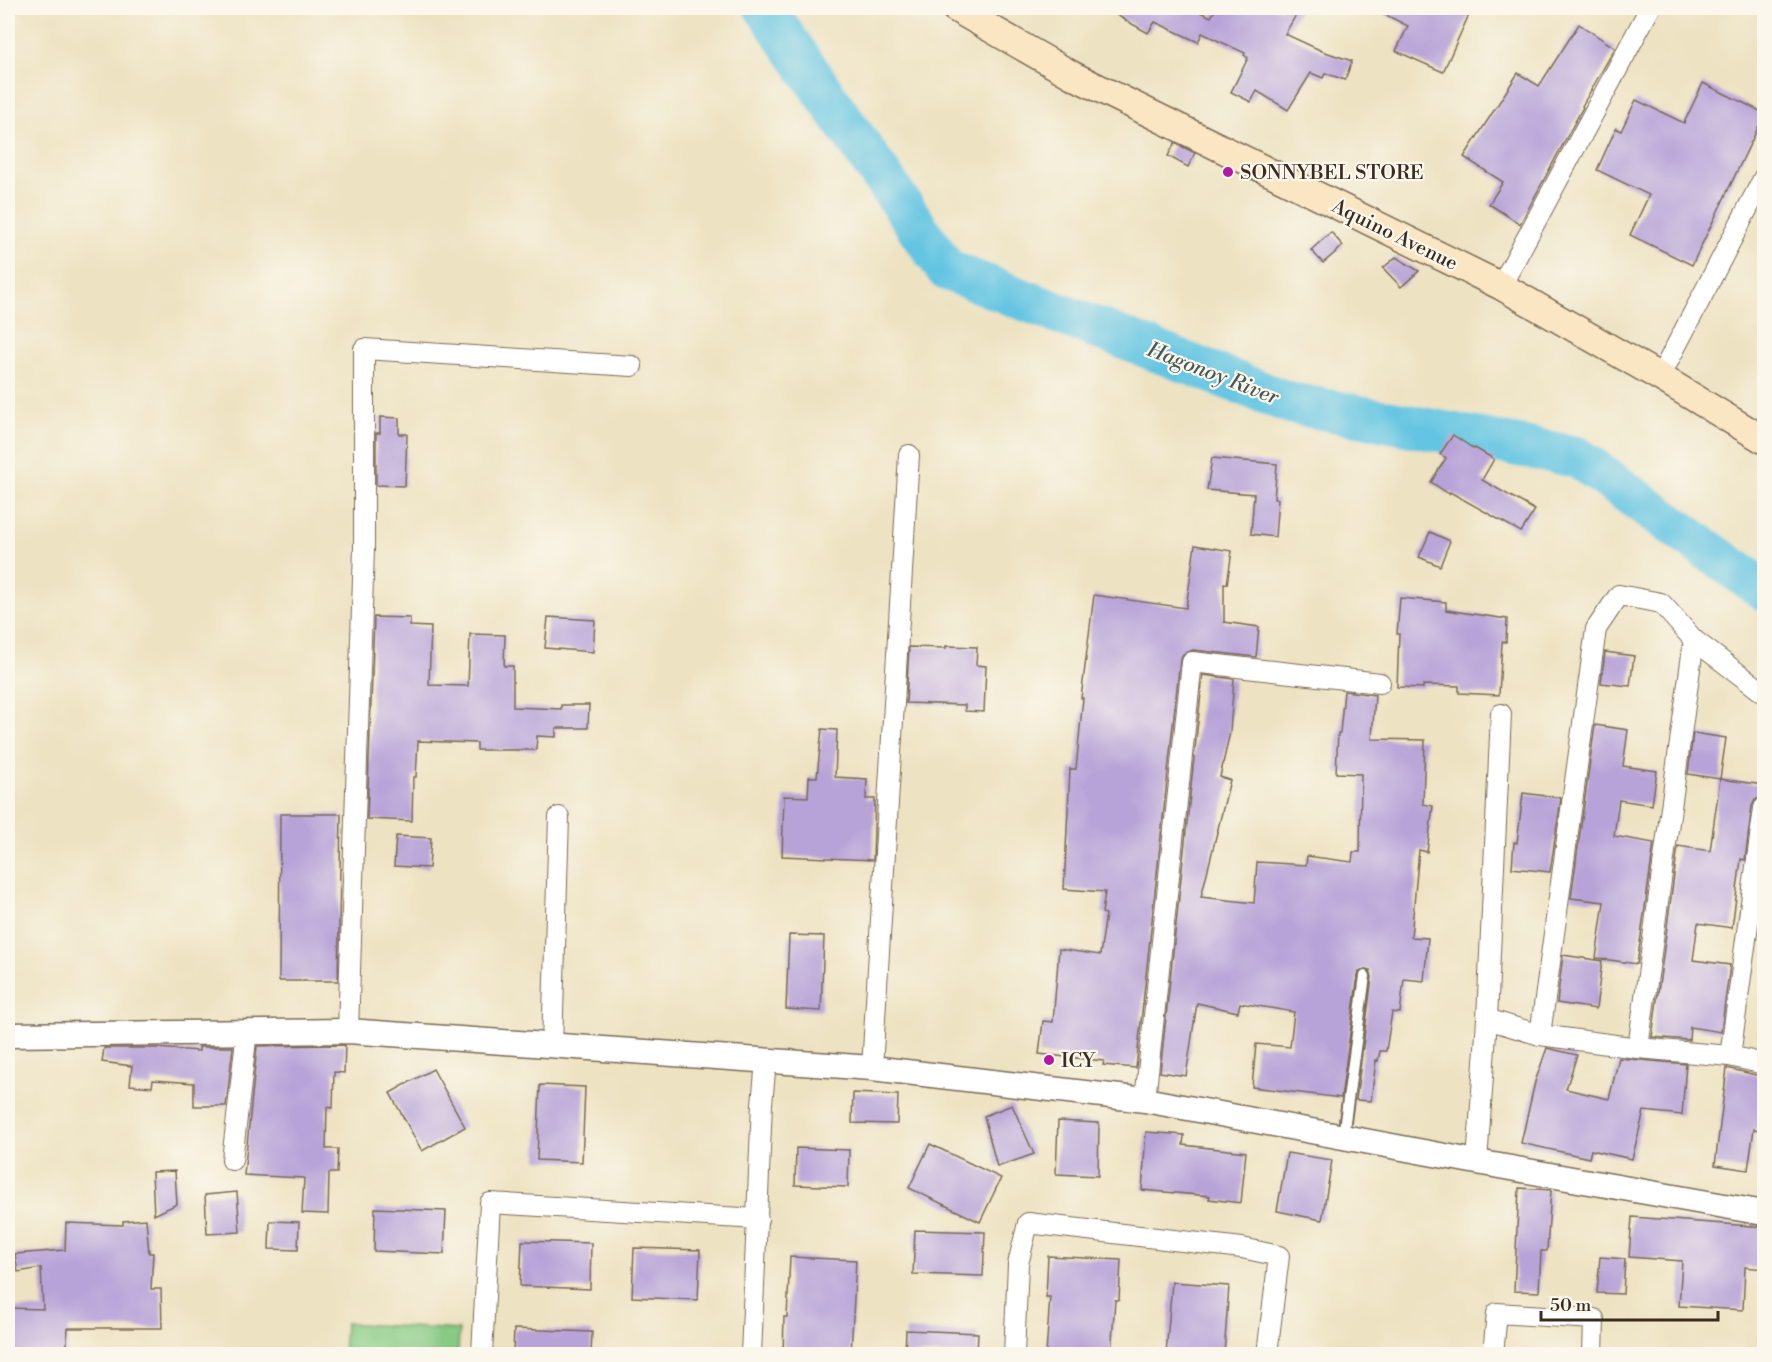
<svg xmlns="http://www.w3.org/2000/svg" width="1772" height="1362" font-family="'Libre Bodoni',serif">
<style>
.green{fill:#86ca83;stroke:#607a50;stroke-width:1.5}
.lines{fill:none;stroke-linecap:round;stroke-linejoin:round}
.river{stroke:#64c5e2;stroke-width:42}
.building{fill:#b8a3d8}
.service-casing{stroke:#796a57;stroke-width:14}
.minor-casing{stroke:#796a57;stroke-width:22}
.tertiary-casing{stroke:#796a57;stroke-width:27}
.secondary-casing{stroke:#796a57;stroke-width:30}
.service{stroke:#fff;stroke-width:10}
.minor{stroke:#fff;stroke-width:20}
.tertiary{stroke:#fff;stroke-width:24}
.secondary{stroke:#fbe6c3;stroke-width:27}
.poi-dot{fill:#b5179e;stroke:#fbf7ec;stroke-width:2}
.labels{text-anchor:middle;stroke-width:4.5;stroke-linejoin:round;paint-order:stroke}
.poi-label{font-size:20px;fill:#3b2a1e;stroke:#fbf7ec;text-anchor:start}
.street-label{font-size:20px;fill:#3b2a1e;stroke:#fbf7ec}
.water-label{font-size:21px;font-style:italic;fill:#475859;stroke:#fbf7ec}
</style>
<rect width="100%" height="100%" fill="#fbf7ec"/>
<filter id="ink" filterUnits="userSpaceOnUse"><feTurbulence type="fractalNoise" baseFrequency=".0167" numOctaves="2"/><feDisplacementMap in="SourceGraphic" scale="12" xChannelSelector="R" yChannelSelector="G"/><feConvolveMatrix kernelMatrix="1 2 1 2 8 2 1 2 1" color-interpolation-filters="sRGB"/></filter>
<filter id="wash" filterUnits="userSpaceOnUse"><feTurbulence type="fractalNoise" baseFrequency=".008" numOctaves="4" result="noise"/><feDisplacementMap in="SourceGraphic" scale="24" xChannelSelector="R" yChannelSelector="G"/><feGaussianBlur stdDeviation="1.35" result="paint"/><feColorMatrix in="noise" values="0 0 0 0 0 0 0 0 0 0 0 0 0 0 0 0 0 1.4 0 .05"/><feComposite in="paint" operator="in"/></filter>
<g filter="url(#wash)">
<rect width="100%" height="100%" fill="#ede2c1"/>
<path class="green" d="M 345,1323 L 459,1330 L 458,1354 L 343,1354 Z"/>
<g class="lines">
<path class="river" d="M 765,8 L 947,270 L 1290,403 L 1577,457 L 1764,590"/>
</g>
<g id="blocks">
<g class="building">
<path d="M 1104,8 L 1191,8 L 1211,17 L 1216,8 L 1300,8 L 1285,34 L 1322,51 L 1352,61 L 1345,80 L 1325,73 L 1323,78 L 1311,73 L 1288,110 L 1257,91 L 1251,102 L 1231,92 L 1248,58 L 1244,55 L 1245,53 L 1202,33 L 1198,42 L 1155,22 L 1148,33 Z"/>
<path d="M 1372,8 L 1472,8 L 1443,72 L 1396,51 L 1408,26 Z"/>
<path d="M 1579,24 L 1615,48 L 1582,106 L 1583,107 L 1520,224 L 1489,204 L 1503,182 L 1464,157 L 1518,73 L 1539,86 Z"/>
<path d="M 1703,83 L 1764,113 L 1764,115 L 1692,265 L 1630,235 L 1649,195 L 1597,170 L 1616,128 L 1621,131 L 1636,100 L 1684,123 Z"/>
<path d="M 1175,143 L 1195,153 L 1188,167 L 1168,156 Z"/>
<path d="M 1331,232 L 1343,246 L 1323,263 L 1311,250 Z"/>
<path d="M 1396,257 L 1419,271 L 1401,287 L 1383,268 Z"/>
<path d="M 380,417 L 399,418 L 399,434 L 407,434 L 405,486 L 376,485 L 376,433 L 380,433 Z"/>
<path d="M 1453,435 L 1474,449 L 1475,448 L 1494,459 L 1482,480 L 1535,510 L 1521,532 L 1450,492 L 1449,494 L 1431,482 L 1446,458 L 1440,454 Z"/>
<path d="M 1212,458 L 1277,464 L 1274,499 L 1278,499 L 1275,537 L 1251,534 L 1254,494 L 1207,490 Z"/>
<path d="M 1430,532 L 1450,541 L 1440,566 L 1419,557 Z"/>
<path d="M 1195,545 L 1232,551 L 1227,584 L 1224,583 L 1224,622 L 1259,627 L 1256,657 L 1193,650 L 1183,654 L 1180,660 L 1136,1068 L 1103,1065 L 1104,1061 L 1039,1054 L 1043,1021 L 1053,1022 L 1059,949 L 1100,955 L 1106,914 L 1102,913 L 1105,892 L 1064,889 L 1070,769 L 1076,769 L 1083,698 L 1081,698 L 1094,595 L 1186,608 Z"/>
<path d="M 1400,598 L 1446,602 L 1446,610 L 1507,619 L 1506,642 L 1502,642 L 1499,695 L 1459,693 L 1459,686 L 1423,685 L 1423,688 L 1397,687 L 1399,634 L 1397,634 Z"/>
<path d="M 374,617 L 410,618 L 410,626 L 431,627 L 429,685 L 468,686 L 470,634 L 505,635 L 504,666 L 513,666 L 513,707 L 561,709 L 561,705 L 589,705 L 588,728 L 556,728 L 556,737 L 537,736 L 536,750 L 477,750 L 477,743 L 418,741 L 416,777 L 413,777 L 412,821 L 367,819 Z"/>
<path d="M 548,617 L 595,620 L 593,652 L 545,648 Z"/>
<path d="M 946,646 L 977,647 L 976,665 L 986,666 L 984,712 L 965,711 L 965,705 L 906,703 L 909,647 L 946,648 Z"/>
<path d="M 1605,652 L 1634,656 L 1630,686 L 1601,683 Z"/>
<path d="M 1203,675 L 1234,679 L 1230,732 L 1220,777 L 1230,780 L 1201,897 L 1254,903 L 1257,862 L 1306,865 L 1307,856 L 1352,862 L 1353,852 L 1360,852 L 1361,774 L 1336,773 L 1338,733 L 1340,733 L 1344,691 L 1375,695 L 1372,739 L 1425,740 L 1423,804 L 1433,806 L 1427,852 L 1419,850 L 1411,937 L 1428,938 L 1424,981 L 1404,979 L 1400,1013 L 1392,1012 L 1386,1051 L 1380,1051 L 1378,1061 L 1376,1060 L 1371,1101 L 1356,1100 L 1372,977 L 1370,970 L 1365,969 L 1359,971 L 1358,975 L 1341,1098 L 1252,1087 L 1256,1044 L 1290,1047 L 1294,1012 L 1240,1003 L 1238,1012 L 1197,1003 L 1186,1076 L 1160,1072 Z"/>
<path d="M 1595,725 L 1628,730 L 1623,766 L 1657,771 L 1652,805 L 1619,800 L 1614,836 L 1654,843 L 1637,964 L 1596,958 L 1604,902 L 1571,898 Z"/>
<path d="M 822,729 L 837,730 L 835,777 L 867,779 L 866,799 L 875,799 L 873,860 L 782,856 L 784,796 L 808,797 L 809,777 L 817,777 Z"/>
<path d="M 1693,733 L 1726,738 L 1720,779 L 1688,774 Z"/>
<path d="M 1720,779 L 1764,785 L 1764,796 L 1755,800 L 1752,806 L 1745,860 L 1741,859 L 1732,928 L 1698,923 L 1693,960 L 1730,965 L 1721,1032 L 1690,1027 L 1689,1040 L 1652,1037 L 1678,846 L 1710,851 Z"/>
<path d="M 1523,793 L 1561,798 L 1550,872 L 1512,868 L 1514,842 L 1517,843 Z"/>
<path d="M 280,814 L 341,814 L 338,981 L 279,981 Z"/>
<path d="M 396,836 L 431,838 L 429,868 L 394,866 Z"/>
<path d="M 789,935 L 824,936 L 821,1011 L 786,1009 Z"/>
<path d="M 1563,955 L 1602,961 L 1596,1009 L 1557,1003 Z"/>
<path d="M 345,1045 L 344,1073 L 334,1072 L 333,1108 L 327,1107 L 326,1149 L 338,1149 L 337,1173 L 329,1173 L 328,1214 L 302,1213 L 304,1178 L 244,1175 L 257,1046 Z"/>
<path d="M 199,1047 L 233,1047 L 226,1106 L 194,1106 L 194,1083 L 153,1080 L 152,1087 L 130,1085 L 132,1066 L 102,1062 L 104,1048 L 156,1048 L 199,1051 Z"/>
<path d="M 1547,1048 L 1577,1055 L 1566,1089 L 1609,1099 L 1619,1058 L 1686,1064 L 1682,1115 L 1644,1111 L 1632,1159 L 1591,1150 L 1589,1158 L 1521,1143 L 1535,1082 Z"/>
<path d="M 1727,1068 L 1764,1077 L 1764,1131 L 1754,1129 L 1748,1170 L 1715,1165 Z"/>
<path d="M 433,1069 L 465,1127 L 422,1151 L 390,1093 Z"/>
<path d="M 540,1085 L 585,1087 L 582,1162 L 537,1160 Z"/>
<path d="M 853,1093 L 898,1095 L 897,1124 L 852,1123 Z"/>
<path d="M 1012,1105 L 1034,1154 L 997,1167 L 984,1116 Z"/>
<path d="M 1058,1121 L 1099,1123 L 1098,1176 L 1056,1174 Z"/>
<path d="M 1146,1132 L 1184,1135 L 1183,1145 L 1246,1152 L 1241,1203 L 1209,1199 L 1210,1196 L 1142,1190 Z"/>
<path d="M 930,1144 L 1001,1178 L 980,1222 L 909,1188 Z"/>
<path d="M 796,1148 L 849,1150 L 848,1187 L 795,1185 Z"/>
<path d="M 1287,1153 L 1332,1160 L 1322,1220 L 1277,1211 Z"/>
<path d="M 175,1171 L 177,1204 L 154,1215 L 152,1172 Z"/>
<path d="M 1519,1188 L 1551,1190 L 1547,1251 L 1541,1251 L 1539,1292 L 1514,1291 Z"/>
<path d="M 237,1192 L 240,1232 L 207,1234 L 205,1195 Z"/>
<path d="M 375,1208 L 446,1211 L 444,1254 L 374,1251 Z"/>
<path d="M 1632,1217 L 1764,1227 L 1764,1269 L 1745,1267 L 1743,1310 L 1679,1306 L 1682,1261 L 1629,1257 Z"/>
<path d="M 146,1219 L 149,1253 L 153,1253 L 151,1289 L 161,1289 L 162,1328 L 68,1328 L 66,1354 L 8,1354 L 8,1308 L 43,1309 L 41,1268 L 18,1272 L 15,1254 L 65,1250 L 66,1223 L 123,1225 L 123,1221 Z"/>
<path d="M 270,1221 L 299,1222 L 298,1250 L 269,1249 Z"/>
<path d="M 915,1230 L 985,1232 L 983,1276 L 913,1274 Z"/>
<path d="M 522,1241 L 591,1243 L 590,1289 L 520,1286 Z"/>
<path d="M 634,1248 L 700,1250 L 698,1300 L 632,1297 Z"/>
<path d="M 1048,1256 L 1121,1260 L 1119,1300 L 1115,1300 L 1111,1354 L 1046,1354 L 1050,1297 L 1046,1297 Z"/>
<path d="M 790,1257 L 856,1260 L 851,1354 L 783,1354 L 784,1317 L 787,1317 Z"/>
<path d="M 1600,1257 L 1625,1259 L 1623,1294 L 1597,1293 Z"/>
<path d="M 1172,1282 L 1229,1286 L 1224,1354 L 1166,1354 Z"/>
<path d="M 514,1329 L 592,1332 L 591,1354 L 513,1354 Z"/>
<path d="M 906,1330 L 978,1333 L 977,1354 L 905,1354 Z"/>
</g>
</g>
</g>
<g filter="url(#ink)">
<use href="#blocks" fill-opacity="0" stroke="#796a57" stroke-width="1.5"/>
<g class="lines">
<defs>
<path id="service" d="M 1343,1136 L 1365,976"/>
<g id="minor">
<path d="M 1501,286 L 1650,8"/>
<path d="M 1660,377 L 1764,177"/>
<path d="M 1764,693 L 1694,640 L 1661,603 L 1619,595 L 1596,629 L 1540,1035 L 1638,1048 L 1730,1056 L 1764,1064"/>
<path d="M 1487,1019 L 1540,1035"/>
<path d="M 348,1031 L 364,548 L 364,349 L 632,366"/>
<path d="M 552,1046 L 559,817"/>
<path d="M 1638,1048 L 1694,640"/>
<path d="M 1730,1056 L 1764,808"/>
<path d="M 872,1068 L 909,455"/>
<path d="M 1145,1100 L 1192,662 L 1380,683"/>
<path d="M 232,1160 L 247,1031"/>
<path d="M 1477,1162 L 1487,1019 L 1501,714"/>
<path d="M 482,1354 L 490,1203 L 758,1219"/>
<path d="M 751,1354 L 762,1104 L 766,1061"/>
<path d="M 1014,1354 L 1018,1264 L 1028,1223 L 1242,1248 L 1279,1256 L 1267,1354"/>
<path d="M 1493,1354 L 1497,1313 L 1594,1319 L 1593,1354"/>
</g>
<path id="tertiary" d="M 8,1035 L 348,1031 L 872,1068 L 1145,1100 L 1477,1162 L 1764,1213"/>
<path id="secondary" d="M 955,8 L 1072,75 L 1501,286 L 1660,377 L 1764,440"/>
</defs>
<use href="#service" class="service-casing"/>
<use href="#minor" class="minor-casing"/>
<use href="#tertiary" class="tertiary-casing"/>
<use href="#secondary" class="secondary-casing"/>
<use href="#service" class="service"/>
<use href="#minor" class="minor"/>
<use href="#tertiary" class="tertiary"/>
<use href="#secondary" class="secondary"/>
</g>
</g>
<g class="poi-dot">
<circle cx="1228" cy="172" r="6"/>
<circle cx="1049" cy="1060" r="6"/>
</g>
<g class="labels">
<g class="poi-label">
<text x="1240" y="179">SONNYBEL STORE</text>
<text x="1061" y="1067">ICY</text>
</g>
<g class="street-label">
<text transform="translate(1395 234) rotate(26)" y="7">Aquino Avenue</text>
</g>
<g class="water-label">
<text transform="translate(1213 373) rotate(21)" y="7">Hagonoy River</text>
</g>
</g>
<rect width="1772" height="1362" fill="none" stroke="#fbf7ec" stroke-width="30"/>
<path d="M1541 1311v9h177v-9" fill="none" stroke="#3b2a1e" stroke-width="3"/>
<text x="1550" y="1311" font-size="18" fill="#3b2a1e" stroke="#fbf7ec" stroke-width="4.5" paint-order="stroke">50 m</text>
</svg>
